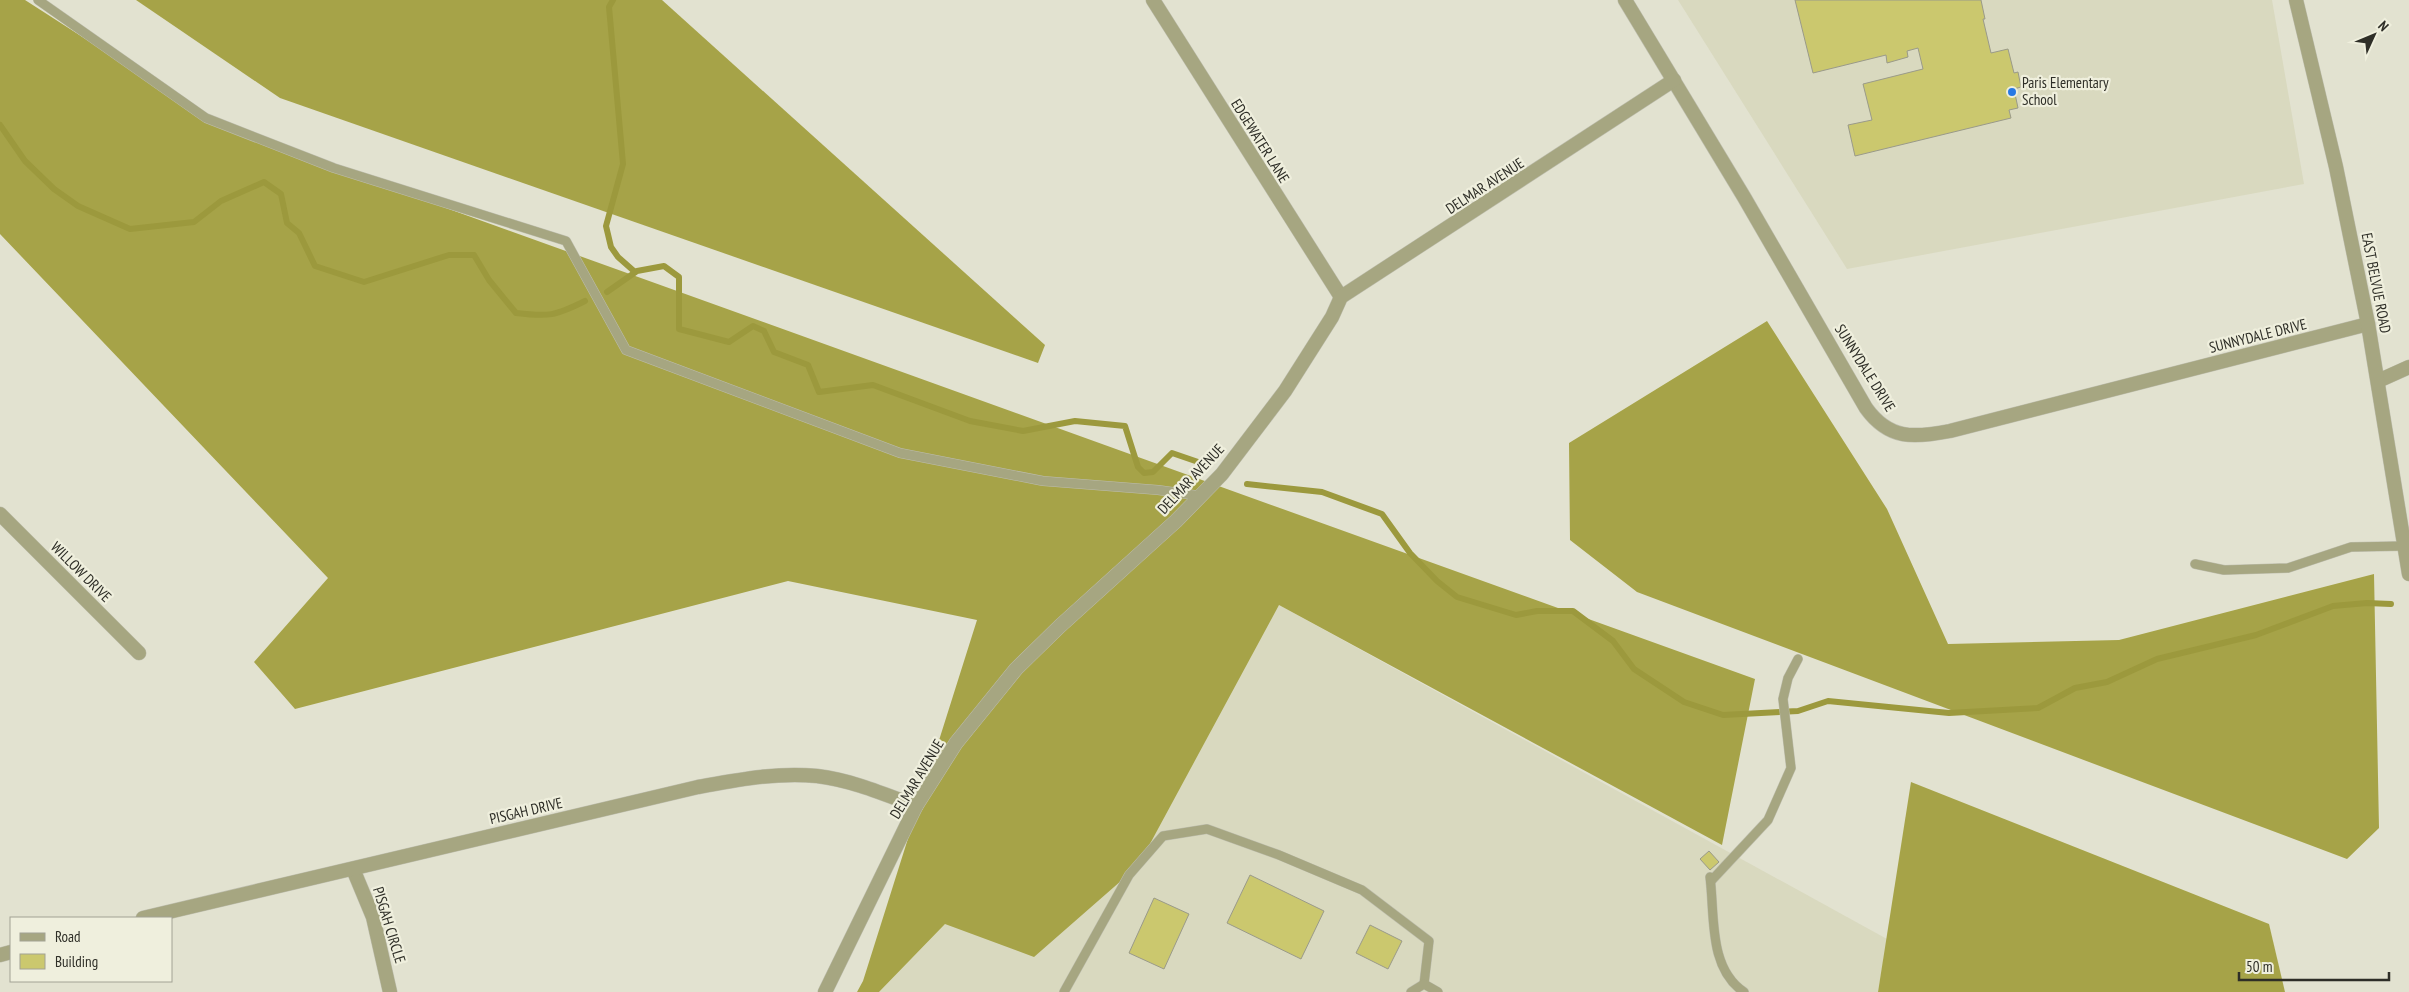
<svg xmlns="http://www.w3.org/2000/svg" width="2409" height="992" font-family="'PT Sans Narrow',sans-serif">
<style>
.built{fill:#d9d9bf}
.forest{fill:#a6a348}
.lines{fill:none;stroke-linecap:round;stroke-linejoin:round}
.stream{stroke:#9c993d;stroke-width:6}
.building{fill:#cbc86e;stroke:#9a9a89}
.service-casing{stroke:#bebeae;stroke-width:10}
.minor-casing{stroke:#bebeae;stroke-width:15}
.tertiary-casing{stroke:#bebeae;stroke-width:15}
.service{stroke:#a6a681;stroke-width:9}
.minor{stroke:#a6a681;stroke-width:14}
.tertiary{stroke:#a6a681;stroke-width:14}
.poi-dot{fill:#2779e4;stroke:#efefdd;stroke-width:2}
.labels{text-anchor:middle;stroke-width:4.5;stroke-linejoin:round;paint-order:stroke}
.poi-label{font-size:15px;fill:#2e2e27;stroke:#efefdd;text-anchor:start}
.street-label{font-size:15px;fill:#2e2e27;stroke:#efefdd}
</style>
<rect width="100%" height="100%" fill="#e2e2d0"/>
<g class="built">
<path d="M 1678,0 L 2272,0 L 2304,184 L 1847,269 Z"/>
<path d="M 1279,605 L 1887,939 L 1878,992 L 879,992 L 945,924 Z"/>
</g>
<g class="forest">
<path d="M 0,0 L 25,0 L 224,128 L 1755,679 L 1722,845 L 1279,605 L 1138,866 L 1034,957 L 945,924 L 879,992 L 857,992 L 863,981 L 977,620 L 788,581 L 295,709 L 254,662 L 328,578 L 0,234 Z"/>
<path d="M 136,0 L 662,0 L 1045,345 L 1038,363 L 280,98 Z"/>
<path d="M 1767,321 L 1887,509 L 1948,644 L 2119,640 L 2374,574 L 2379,828 L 2347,859 L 1637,592 L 1570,540 L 1569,443 Z"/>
<path d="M 1911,782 L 2269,924 L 2285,992 L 1878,992 Z"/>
</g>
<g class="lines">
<g class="stream">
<path d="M 613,0 L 609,7 L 623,164 L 606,226 L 611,247 L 618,257 L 635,272"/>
<path d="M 0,125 L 25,161 L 54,189 L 78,206 L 130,229 L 194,222 L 221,201 L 264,182 L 281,194 L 287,223 L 299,233 L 315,266 L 364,282 L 449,255 L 474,255 L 489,280 L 516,313 C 549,317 555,316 585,301"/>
<path d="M 607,292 L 637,271 L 664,266 L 679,277 L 679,329 L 729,342 L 753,326 L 764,331 L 774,352 L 808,365 L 819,392 L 873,385 L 970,421 L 1023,431 L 1075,421 L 1125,426 L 1138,467 L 1144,473 L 1153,472 L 1172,453 L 1204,464"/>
<path d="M 1247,484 L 1322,492 L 1382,514 L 1410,553 L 1437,581 L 1457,597 L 1516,615 L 1537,611 L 1573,611 L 1613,641 L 1634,669 L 1684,702 L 1723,715 L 1798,711 L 1828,701 L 1949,713 L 2038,708 L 2075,688 L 2107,682 L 2157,659 L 2256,635 L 2333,606 L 2367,603 L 2391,604"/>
</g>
</g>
<g class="building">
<path d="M 1795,0 L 1981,0 L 1985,19 L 1983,19 L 1991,53 L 2008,49 L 2014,73 L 2018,72 L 2021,87 L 2014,89 L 2018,108 L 2009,110 L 2011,118 L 1855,156 L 1848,125 L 1872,120 L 1863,84 L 1923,69 L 1918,48 L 1907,51 L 1908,57 L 1887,63 L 1886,55 L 1813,73 Z"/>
<path d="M 1709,851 L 1719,862 L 1710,870 L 1700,859 Z"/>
<path d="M 1250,875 L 1324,911 L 1301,959 L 1227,923 Z"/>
<path d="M 1154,898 L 1189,914 L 1164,969 L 1129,953 Z"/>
<path d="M 1370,925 L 1402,941 L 1388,969 L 1356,953 Z"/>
</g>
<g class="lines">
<defs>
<g id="service">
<path d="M 38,0 L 206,118 L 334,168 L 566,241 L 626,350 L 900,453 L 1043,481 L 1158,490 L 1201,496"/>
<path d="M 2195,564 L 2224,570 L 2288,568 L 2351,547 L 2404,546"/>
<path d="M 1710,877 C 1715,915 1708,968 1744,992"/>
<path d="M 1711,881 L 1768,820 L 1791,768 L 1783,699 L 1788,678 L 1798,659"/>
<path d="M 1064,992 L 1129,875 L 1163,836 L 1207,829 L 1279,855 L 1362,890 L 1429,941 L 1424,984"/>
<path d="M 1411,992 L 1424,984 L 1438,992"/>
</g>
<g id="minor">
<path d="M 1153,0 L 1341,297"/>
<path d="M 1625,0 L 1744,197 L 1866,408 C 1889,440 1914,438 1950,431 L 2368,324"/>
<path d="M 2378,381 L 2409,367"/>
<path d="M 0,514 L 139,653"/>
<path d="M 353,869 L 373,917 L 390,992"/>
<path d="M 143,918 L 698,787 C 737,780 776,772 817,776 C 851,780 884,794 916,806"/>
<path d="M 0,955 L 11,952"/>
<path d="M 825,992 L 916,806 L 956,743 L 1016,669 L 1060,626 L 1176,521 L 1222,474 L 1285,391 L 1332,317 L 1341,297 L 1674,80"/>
</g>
<path id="tertiary" d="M 2296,0 L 2336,167 L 2368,324 L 2409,574"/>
</defs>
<use href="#service" class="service-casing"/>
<use href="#minor" class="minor-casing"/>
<use href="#tertiary" class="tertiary-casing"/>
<use href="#service" class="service"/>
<use href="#minor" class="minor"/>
<use href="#tertiary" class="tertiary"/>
</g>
<circle class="poi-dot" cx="2012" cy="92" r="5"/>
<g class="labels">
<g class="poi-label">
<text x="2022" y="88">Paris Elementary<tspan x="2022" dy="17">School</tspan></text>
</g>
<g class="street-label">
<text transform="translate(1260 141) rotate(58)" y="5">EDGEWATER LANE</text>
<text transform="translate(1485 186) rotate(-33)" y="5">DELMAR AVENUE</text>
<text transform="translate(2376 283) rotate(79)" y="5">EAST BELVUE ROAD</text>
<text transform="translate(2258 336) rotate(-14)" y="5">SUNNYDALE DRIVE</text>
<text transform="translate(1865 368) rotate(58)" y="5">SUNNYDALE DRIVE</text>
<text transform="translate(1191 479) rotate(-47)" y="5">DELMAR AVENUE</text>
<text transform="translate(81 572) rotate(45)" y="5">WILLOW DRIVE</text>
<text transform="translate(917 779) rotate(-59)" y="5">DELMAR AVENUE</text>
<text transform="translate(526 811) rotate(-13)" y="5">PISGAH DRIVE</text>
<text transform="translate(389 925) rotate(73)" y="5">PISGAH CIRCLE</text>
</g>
</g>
<rect x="10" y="917" width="162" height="65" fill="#efefdd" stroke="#a2a294"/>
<rect x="20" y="933" width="25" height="8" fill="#a6a681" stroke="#a2a294"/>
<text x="55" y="942" font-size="15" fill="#2e2e27">Road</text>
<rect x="20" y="954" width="25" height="15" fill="#cbc86e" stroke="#a2a294"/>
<text x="55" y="967" font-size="15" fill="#2e2e27">Building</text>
<g transform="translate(2374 35) rotate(46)" stroke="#efefdd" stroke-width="4" paint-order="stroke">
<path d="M0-4L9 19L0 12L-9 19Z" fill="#2e2e27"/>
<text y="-8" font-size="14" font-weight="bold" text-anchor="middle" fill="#2e2e27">N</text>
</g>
<path d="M2239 972v8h150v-8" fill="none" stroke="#2e2e27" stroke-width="2.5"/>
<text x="2246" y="972" font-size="15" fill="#2e2e27" stroke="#efefdd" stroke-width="4" paint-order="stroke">50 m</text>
</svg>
